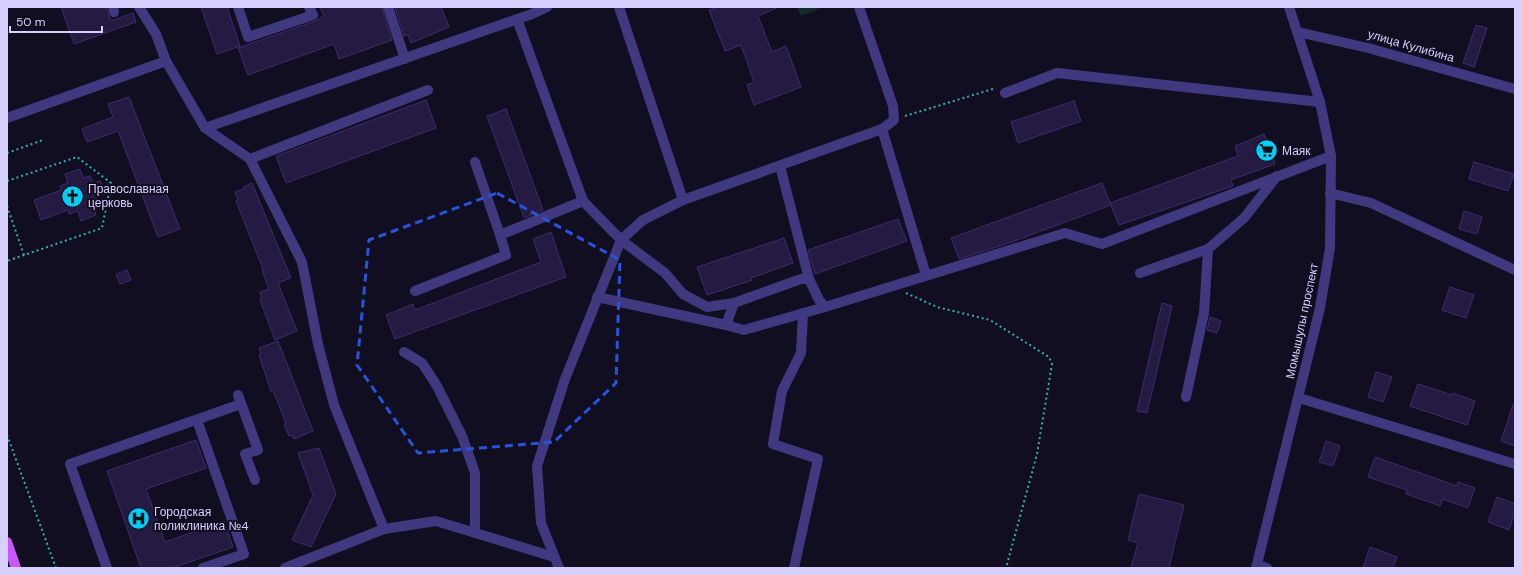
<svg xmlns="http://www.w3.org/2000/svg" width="1522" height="575" font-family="'DM Sans',sans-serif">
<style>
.green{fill:#112a2b}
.building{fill:#251a42;stroke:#3d2c6d}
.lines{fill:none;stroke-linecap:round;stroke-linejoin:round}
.path{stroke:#30b0b1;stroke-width:2;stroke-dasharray:2 3;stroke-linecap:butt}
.minor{stroke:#403980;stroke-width:10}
.major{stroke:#c957fc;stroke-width:10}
.marked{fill:none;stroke:#2654da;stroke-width:3;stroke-dasharray:8 5;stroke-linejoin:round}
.labels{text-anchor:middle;stroke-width:4;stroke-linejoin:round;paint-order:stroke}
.street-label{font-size:12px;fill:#d7cffe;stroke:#120e21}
.poi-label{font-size:12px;fill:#d7cffe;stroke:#120e21;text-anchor:start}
</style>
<rect width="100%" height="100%" fill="#120e21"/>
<path class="green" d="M 797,7 L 820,7 L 821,8 L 801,16 Z"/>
<g class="building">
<path d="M 61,7 L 106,7 L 111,21 L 133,13 L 136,22 L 74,44 Z"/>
<path d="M 201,7 L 227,7 L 240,46 L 217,54 Z"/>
<path d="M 320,7 L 382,7 L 392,40 L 339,59 L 334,44 L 248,75 L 238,48 L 315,21 L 324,16 Z"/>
<path d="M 395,7 L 441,7 L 449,27 L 411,43 L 408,35 L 404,36 Z"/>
<path d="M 718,7 L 779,7 L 758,16 L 772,52 L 786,46 L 801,87 L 754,105 L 747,85 L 754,82 L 741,45 L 725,51 L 709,10 Z"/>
<path d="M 1476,25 L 1487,28 L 1474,67 L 1463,63 Z"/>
<path d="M 129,97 L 180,229 L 158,237 L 118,131 L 87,142 L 82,129 L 113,117 L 108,104 Z"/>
<path d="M 426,100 L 436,128 L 286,183 L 276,156 Z"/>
<path d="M 1074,101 L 1081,121 L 1018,143 L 1011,122 Z"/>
<path d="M 506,109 L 543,210 L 524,218 L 487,116 Z"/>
<path d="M 1264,134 L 1275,164 L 1231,180 L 1233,186 L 1119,225 L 1110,203 L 1238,156 L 1235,146 Z"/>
<path d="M 1474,162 L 1514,174 L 1508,191 L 1469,179 Z"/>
<path d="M 80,169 L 83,178 L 90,176 L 93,183 L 100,181 L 105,189 L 104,194 L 97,196 L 99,203 L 93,206 L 96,215 L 81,221 L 78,211 L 69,214 L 68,210 L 41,220 L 34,200 L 61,190 L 60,186 L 68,183 L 65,174 Z"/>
<path d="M 252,183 L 291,278 L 278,283 L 297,331 L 275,340 L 260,300 L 262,299 L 260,292 L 269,289 L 262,270 L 263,269 L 236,201 L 238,200 L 235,192 L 244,189 L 243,187 Z"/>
<path d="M 1102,183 L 1111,205 L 1009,243 L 959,259 L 951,238 Z"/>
<path d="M 1464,211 L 1482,217 L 1477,234 L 1459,229 Z"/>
<path d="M 898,219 L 907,241 L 815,274 L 808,250 Z"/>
<path d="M 551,232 L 566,277 L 395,339 L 386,315 L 413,304 L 415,310 L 541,262 L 533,239 Z"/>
<path d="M 784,238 L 793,263 L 751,278 L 752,280 L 707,295 L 697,267 Z"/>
<path d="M 127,270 L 131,280 L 120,284 L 116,274 Z"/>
<path d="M 1450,287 L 1474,295 L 1466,318 L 1442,310 Z"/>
<path d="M 1162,303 L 1172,306 L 1147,413 L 1137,411 Z"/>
<path d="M 1210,317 L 1221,321 L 1217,333 L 1207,330 Z"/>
<path d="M 278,341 L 313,431 L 294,439 L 292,435 L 289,436 L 284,424 L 286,423 L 273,391 L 271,391 L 259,355 L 261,354 L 259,348 Z"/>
<path d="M 1376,372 L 1392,377 L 1383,402 L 1368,397 Z"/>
<path d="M 1418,384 L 1452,395 L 1453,393 L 1475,401 L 1467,425 L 1410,406 Z"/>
<path d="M 1513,405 L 1515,405 L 1515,446 L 1501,441 Z"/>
<path d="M 196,440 L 206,468 L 146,489 L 165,542 L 224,521 L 233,547 L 172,568 L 141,568 L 107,471 Z"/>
<path d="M 1326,441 L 1340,446 L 1333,466 L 1319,462 Z"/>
<path d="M 319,448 L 336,494 L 311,547 L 292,540 L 313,495 L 298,453 Z"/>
<path d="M 1375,457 L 1457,486 L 1458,482 L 1475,488 L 1468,508 L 1443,499 L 1440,506 L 1406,494 L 1407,490 L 1368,477 Z"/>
<path d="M 1139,494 L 1184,505 L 1169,568 L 1131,568 L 1138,543 L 1128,540 Z"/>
<path d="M 1497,497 L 1515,504 L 1515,512 L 1509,530 L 1488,522 Z"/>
<path d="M 1370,547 L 1397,557 L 1393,568 L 1363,568 Z"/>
</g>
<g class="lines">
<g class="path">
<path d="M 905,116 L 996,88"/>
<path d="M 7,153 L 43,140"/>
<path d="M 7,181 L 77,157 L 111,183 L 102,228 L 7,261"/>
<path d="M 7,206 L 24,255"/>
<path d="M 906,293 L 937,307 L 990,320 L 1049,357 L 1052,364 L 1037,454 L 1006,568"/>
<path d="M 7,435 L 56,568"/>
</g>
<g class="minor">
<path d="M 113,7 L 114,12"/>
<path d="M 238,7 L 248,37 L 313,15 L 309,7"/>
<path d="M 388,7 L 405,59"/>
<path d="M 619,7 L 683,200"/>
<path d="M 1298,32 L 1368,48 L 1515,89"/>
<path d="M 166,61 L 205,128 L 532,14 L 547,7"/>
<path d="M 1005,93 L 1057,73 L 1320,102"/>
<path d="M 7,118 L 166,61 L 156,34 L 139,7"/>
<path d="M 205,128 L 250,159 L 428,90"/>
<path d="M 882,129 L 926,275"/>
<path d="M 250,159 L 302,262 L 318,344 L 334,405 L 384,529 L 436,521 L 554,557"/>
<path d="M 475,162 L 500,235 L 583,201 L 517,19"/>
<path d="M 780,166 L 809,279"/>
<path d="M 1330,193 L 1371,203 L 1515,270"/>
<path d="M 583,201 L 621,240 L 665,273 L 683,294 L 707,307 L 734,303"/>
<path d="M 1140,273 L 1208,249"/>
<path d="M 415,291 L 506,255 L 500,235"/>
<path d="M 597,297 L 726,325 L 734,303 L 801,279 L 809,279 L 819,300 L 825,307 L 1065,233 L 1102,244 L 1331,156"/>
<path d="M 726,325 L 744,330 L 825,307"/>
<path d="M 404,352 L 422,363 L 437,386 L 462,436 L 475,473 L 475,533"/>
<path d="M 238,395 L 258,450 L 245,454 L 255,480"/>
<path d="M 1186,397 L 1204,313 L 1208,249 L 1244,218 L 1277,176"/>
<path d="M 1299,398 L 1515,464"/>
<path d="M 197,420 L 244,554 L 203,568"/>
<path d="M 1257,565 L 1267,568"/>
<path d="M 107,568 L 70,464 L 241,404"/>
<path d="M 285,568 L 384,529"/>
<path d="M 559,568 L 541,523 L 537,466 L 565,379 L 621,240 L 643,220 L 683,200 L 882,129 L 894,120 L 893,106 L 859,7"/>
<path d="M 794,568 L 818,459 L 773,444 L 782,391 L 801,353 L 803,313"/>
<path d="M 1256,568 L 1320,308 L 1330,248 L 1331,156 L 1320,102 L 1289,7"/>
</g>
<path class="major" d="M 7,542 L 16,568"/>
</g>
<path class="marked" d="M 497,193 L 620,260 L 616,383 L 554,442 L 418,453 L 357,365 L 369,240 Z"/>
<defs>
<symbol id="supermarket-disc" viewBox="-11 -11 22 22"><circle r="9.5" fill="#04cdf5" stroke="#120e21"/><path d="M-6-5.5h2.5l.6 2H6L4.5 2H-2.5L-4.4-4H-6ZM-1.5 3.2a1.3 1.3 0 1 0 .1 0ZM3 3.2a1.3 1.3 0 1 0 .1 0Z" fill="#111"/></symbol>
<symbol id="church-disc" viewBox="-11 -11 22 22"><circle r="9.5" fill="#04cdf5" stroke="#120e21"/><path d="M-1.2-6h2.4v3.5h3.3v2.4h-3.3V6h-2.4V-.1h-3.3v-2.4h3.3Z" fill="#111"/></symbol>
<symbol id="hospital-disc" viewBox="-11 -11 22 22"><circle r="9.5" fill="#04cdf5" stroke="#120e21"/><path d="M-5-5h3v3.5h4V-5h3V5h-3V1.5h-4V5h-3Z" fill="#111"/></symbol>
</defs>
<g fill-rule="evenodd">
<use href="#supermarket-disc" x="1254" y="138" width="25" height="25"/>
<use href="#church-disc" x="60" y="184" width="25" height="25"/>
<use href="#hospital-disc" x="126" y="506" width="25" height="25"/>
</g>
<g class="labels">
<g class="street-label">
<text transform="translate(1411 46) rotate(16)" y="4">улица Кулибина</text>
<text transform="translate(1302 321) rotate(-78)" y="4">Момышулы проспект</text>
</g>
<g class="poi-label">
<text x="1282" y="155">Маяк</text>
<text x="88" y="193">Православная<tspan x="88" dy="14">церковь</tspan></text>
<text x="154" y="516">Городская<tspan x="154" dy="14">поликлиника №4</tspan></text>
</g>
</g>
<rect width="1522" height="575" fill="none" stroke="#d7cffe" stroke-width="16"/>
<path d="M10 26v6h92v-6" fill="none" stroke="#d7cffe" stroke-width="2"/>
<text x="16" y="26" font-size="12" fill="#d7cffe" stroke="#120e21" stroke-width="3" paint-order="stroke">50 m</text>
</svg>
